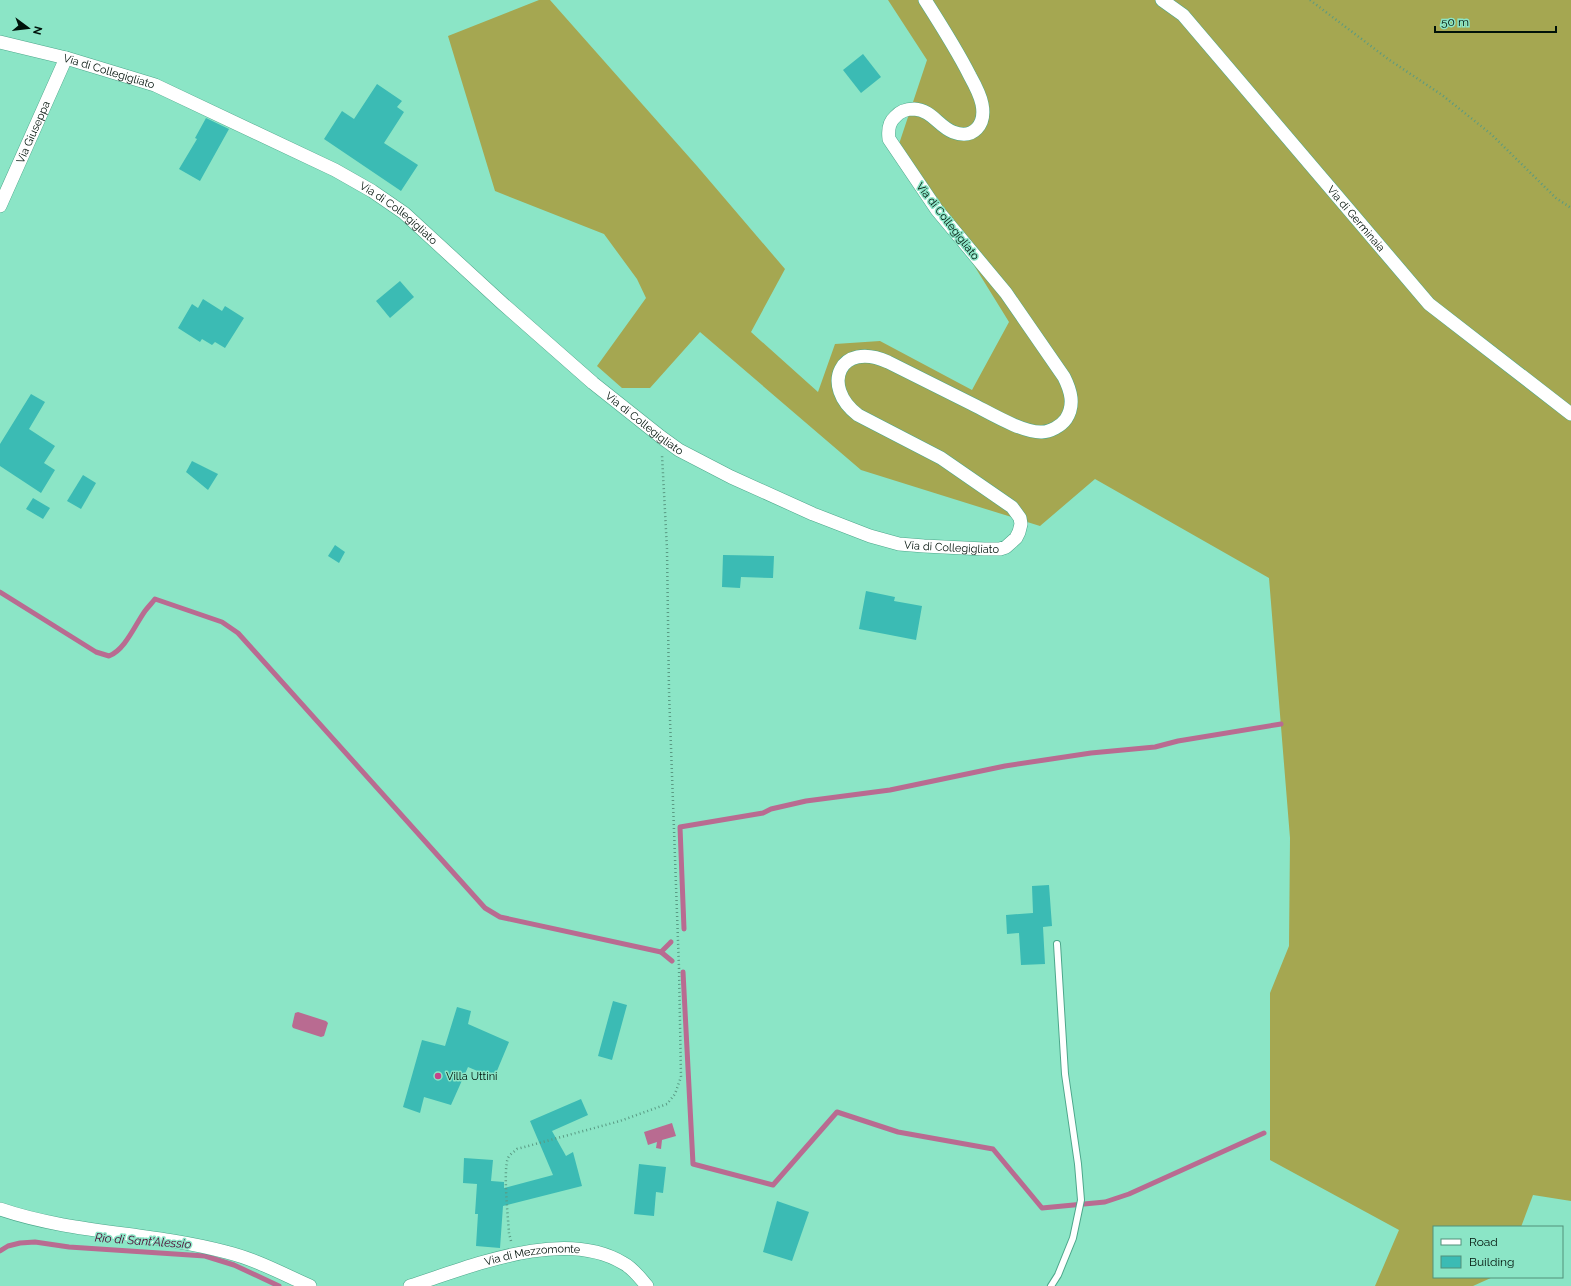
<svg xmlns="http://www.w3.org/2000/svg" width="1571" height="1286" font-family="Raleway,sans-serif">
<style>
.forest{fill:#a5a751}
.water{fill:#b96b91}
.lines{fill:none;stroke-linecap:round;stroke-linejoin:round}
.stream{stroke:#b96b91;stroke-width:5}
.building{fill:#3bbbb4}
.lane-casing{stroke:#4da78b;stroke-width:8}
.street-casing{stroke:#4da78b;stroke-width:14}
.path{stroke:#599a83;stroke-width:2.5;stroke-dasharray:1 3;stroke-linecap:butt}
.lane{stroke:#fff;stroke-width:6}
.street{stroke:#fff;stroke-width:13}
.poi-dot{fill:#c5438a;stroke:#8be5c6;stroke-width:1.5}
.labels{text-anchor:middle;stroke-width:3;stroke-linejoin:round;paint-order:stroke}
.street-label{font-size:11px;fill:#00120a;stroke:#8be5c6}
.poi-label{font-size:11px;fill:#00120a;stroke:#8be5c6;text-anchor:start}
.water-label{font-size:12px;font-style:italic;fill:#4d0430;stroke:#8be5c6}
</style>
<rect width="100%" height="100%" fill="#8be5c6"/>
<path class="forest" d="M 539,0 L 550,0 L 697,166 L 785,269 L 751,332 L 818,392 L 835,344 L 880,341 L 972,390 L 1009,322 L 899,144 L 927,60 L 888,0 L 1571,0 L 1571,1201 L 1533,1195 L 1521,1227 L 1434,1227 L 1434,1277 L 1493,1277 L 1473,1286 L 1375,1286 L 1399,1230 L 1270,1160 L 1270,993 L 1289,946 L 1290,838 L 1269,578 L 1095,479 L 1040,526 L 861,470 L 700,332 L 650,388 L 622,388 L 597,366 L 646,298 L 637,279 L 604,234 L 495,191 L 448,36 Z"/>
<g class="water">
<path d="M 298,1012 L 326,1021 L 328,1023 L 324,1036 L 321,1037 L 293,1028 L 292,1026 L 295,1013 Z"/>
<path d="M 672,1123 L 676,1136 L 662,1140 L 661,1149 L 656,1148 L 657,1142 L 648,1145 L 644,1132 Z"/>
</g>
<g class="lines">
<g class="stream">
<path d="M 0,592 L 96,652 L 109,656 C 125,650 135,625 145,611 C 148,607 152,603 155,599 L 222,622 L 238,633 L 485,908 L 500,917 L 661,952 L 672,961"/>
<path d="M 684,929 L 680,827 L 763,813 L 771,809 L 806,801 L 890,790 L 1005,766 L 1091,753 L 1155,747 L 1178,741 L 1281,724"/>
<path d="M 661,952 L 671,942"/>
<path d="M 683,972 L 693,1164 L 773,1185 L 837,1112 L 898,1132 L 993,1149 L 1042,1208 L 1105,1202 L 1129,1194 L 1264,1133"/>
<path d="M 0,1251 L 8,1246 L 20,1243 L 35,1242 L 69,1247 L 205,1256 L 234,1265 L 279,1286"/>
</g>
</g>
<g class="building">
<path d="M 863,54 L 881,77 L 861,93 L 843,70 Z"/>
<path d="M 377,84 L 402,101 L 397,107 L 404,112 L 384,143 L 418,165 L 401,191 L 324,139 L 342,111 L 354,119 Z"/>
<path d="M 206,118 L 229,129 L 200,181 L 179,169 L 197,139 L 195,138 Z"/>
<path d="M 400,281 L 414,297 L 390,318 L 376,301 Z"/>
<path d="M 203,299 L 222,311 L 225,306 L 244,318 L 225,348 L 215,342 L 212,345 L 202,339 L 200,342 L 178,328 L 192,304 L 198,308 Z"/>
<path d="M 31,394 L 45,402 L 29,429 L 55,446 L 44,463 L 55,470 L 41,493 L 0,466 L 0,444 Z"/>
<path d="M 192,461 L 218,474 L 208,490 L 186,472 Z"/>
<path d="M 83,475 L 96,483 L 81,509 L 67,501 Z"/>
<path d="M 33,498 L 50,508 L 43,519 L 26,509 Z"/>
<path d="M 335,545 L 345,552 L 339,563 L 328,556 Z"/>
<path d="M 723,555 L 774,556 L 773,578 L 741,577 L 740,588 L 722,587 Z"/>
<path d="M 866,591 L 895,597 L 894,601 L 922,606 L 916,640 L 859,629 Z"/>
<path d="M 1049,885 L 1052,926 L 1043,927 L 1045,964 L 1021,965 L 1019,933 L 1007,934 L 1006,915 L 1033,913 L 1032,886 Z"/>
<path d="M 613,1001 L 627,1005 L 612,1060 L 598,1056 Z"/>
<path d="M 457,1007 L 471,1011 L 468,1024 L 509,1042 L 494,1078 L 468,1067 L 451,1105 L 424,1097 L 420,1113 L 403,1107 L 422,1040 L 445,1046 Z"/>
<path d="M 581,1099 L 588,1115 L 552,1131 L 566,1156 L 573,1152 L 582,1186 L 503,1206 L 500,1248 L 476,1246 L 478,1214 L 475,1214 L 477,1184 L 463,1183 L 464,1158 L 493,1160 L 491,1181 L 504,1182 L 504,1188 L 553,1175 L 530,1121 Z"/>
<path d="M 639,1164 L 666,1167 L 663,1193 L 656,1192 L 654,1216 L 634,1214 Z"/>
<path d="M 777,1201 L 809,1212 L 792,1261 L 763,1252 Z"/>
</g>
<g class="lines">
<defs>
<path id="lane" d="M 1051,1286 L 1058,1275 L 1073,1238 L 1081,1200 L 1078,1164 L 1065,1074 L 1057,944"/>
<g id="street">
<path id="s1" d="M 1162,0 L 1183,15 L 1429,304 L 1571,414"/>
<path id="s2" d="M 0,42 L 66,58 L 155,85 L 335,170 L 372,191 L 404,213 L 502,303 L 593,383 L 661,437 L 679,450 L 731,477 L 813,514 L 870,536 L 899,544 L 924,546 L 984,549 L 1000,549 L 1006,547 L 1016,538 L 1019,532 L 1021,524 L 1020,518 L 1012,507 L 941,458 L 858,415 C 820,386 840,340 888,362 C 916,376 944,390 972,404 C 990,413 1023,433 1042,432 C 1050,432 1061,426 1066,419 C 1075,405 1071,391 1064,377 L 1006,293 L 937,210 L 889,139 C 888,131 888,123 895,117 C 900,111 907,109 914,109 C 932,110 938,126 953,132 C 974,140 986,124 982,104 C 980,94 975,85 970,76 C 957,50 941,25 925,0"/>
<path id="s3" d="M 0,206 L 66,58"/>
<path d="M 0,1209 C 73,1234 152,1232 226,1252 C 255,1259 283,1274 310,1286"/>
<path id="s4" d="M 410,1286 C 470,1267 563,1227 623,1263 C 633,1268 640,1278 647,1286"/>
</g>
</defs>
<use href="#lane" class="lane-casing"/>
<use href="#street" class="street-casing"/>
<g class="path">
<path d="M 1310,0 L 1388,59 L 1442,95 L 1491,134 L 1556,198 L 1571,208"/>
<path d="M 511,1241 L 509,1233 C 508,1217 503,1170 508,1158 C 510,1154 514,1152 517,1149 L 620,1121 L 667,1104 L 675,1094 L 681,1077 L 679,968 L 669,692 L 667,549 L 662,455"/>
</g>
<use href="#lane" class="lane"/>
<use href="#street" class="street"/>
</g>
<circle class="poi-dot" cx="438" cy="1076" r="4"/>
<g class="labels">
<g class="street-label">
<text dy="4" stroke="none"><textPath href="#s2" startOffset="113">Via di Collegigliato</textPath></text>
<text dy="4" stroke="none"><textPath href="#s3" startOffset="81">Via Giuseppa</textPath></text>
<text dy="4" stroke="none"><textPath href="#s2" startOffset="437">Via di Collegigliato</textPath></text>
<text dy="4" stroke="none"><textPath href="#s1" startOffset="293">Via di Germinaia</textPath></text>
<text transform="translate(948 221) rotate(52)" y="4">Via di Collegigliato</text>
<text dy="4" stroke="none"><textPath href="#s2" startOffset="761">Via di Collegigliato</textPath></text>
<text dy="4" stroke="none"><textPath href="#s2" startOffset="1097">Via di Collegigliato</textPath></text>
<text dy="4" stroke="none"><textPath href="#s4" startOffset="127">Via di Mezzomonte</textPath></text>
</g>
<g class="poi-label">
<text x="446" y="1080">Villa Uttini</text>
</g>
<g class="water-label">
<text transform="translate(143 1241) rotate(4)" y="4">Rio di Sant'Alessio</text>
</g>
</g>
<rect x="1433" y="1226" width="130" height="52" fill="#8be5c6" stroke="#53917b"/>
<rect x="1441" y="1239" width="20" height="6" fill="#ffffff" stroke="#53917b"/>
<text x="1469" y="1246" font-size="12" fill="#00120a">Road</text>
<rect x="1441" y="1256" width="20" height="12" fill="#3bbbb4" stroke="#53917b"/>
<text x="1469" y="1266" font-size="12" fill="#00120a">Building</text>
<g transform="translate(28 28) rotate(105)" stroke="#8be5c6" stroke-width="3" paint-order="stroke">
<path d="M0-3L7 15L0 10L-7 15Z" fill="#00120a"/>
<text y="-6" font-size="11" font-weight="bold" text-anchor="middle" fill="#00120a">N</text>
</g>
<path d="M1435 26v6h121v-6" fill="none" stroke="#00120a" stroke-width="2"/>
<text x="1441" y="26" font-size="12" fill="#00120a" stroke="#8be5c6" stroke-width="3" paint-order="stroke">50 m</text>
</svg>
